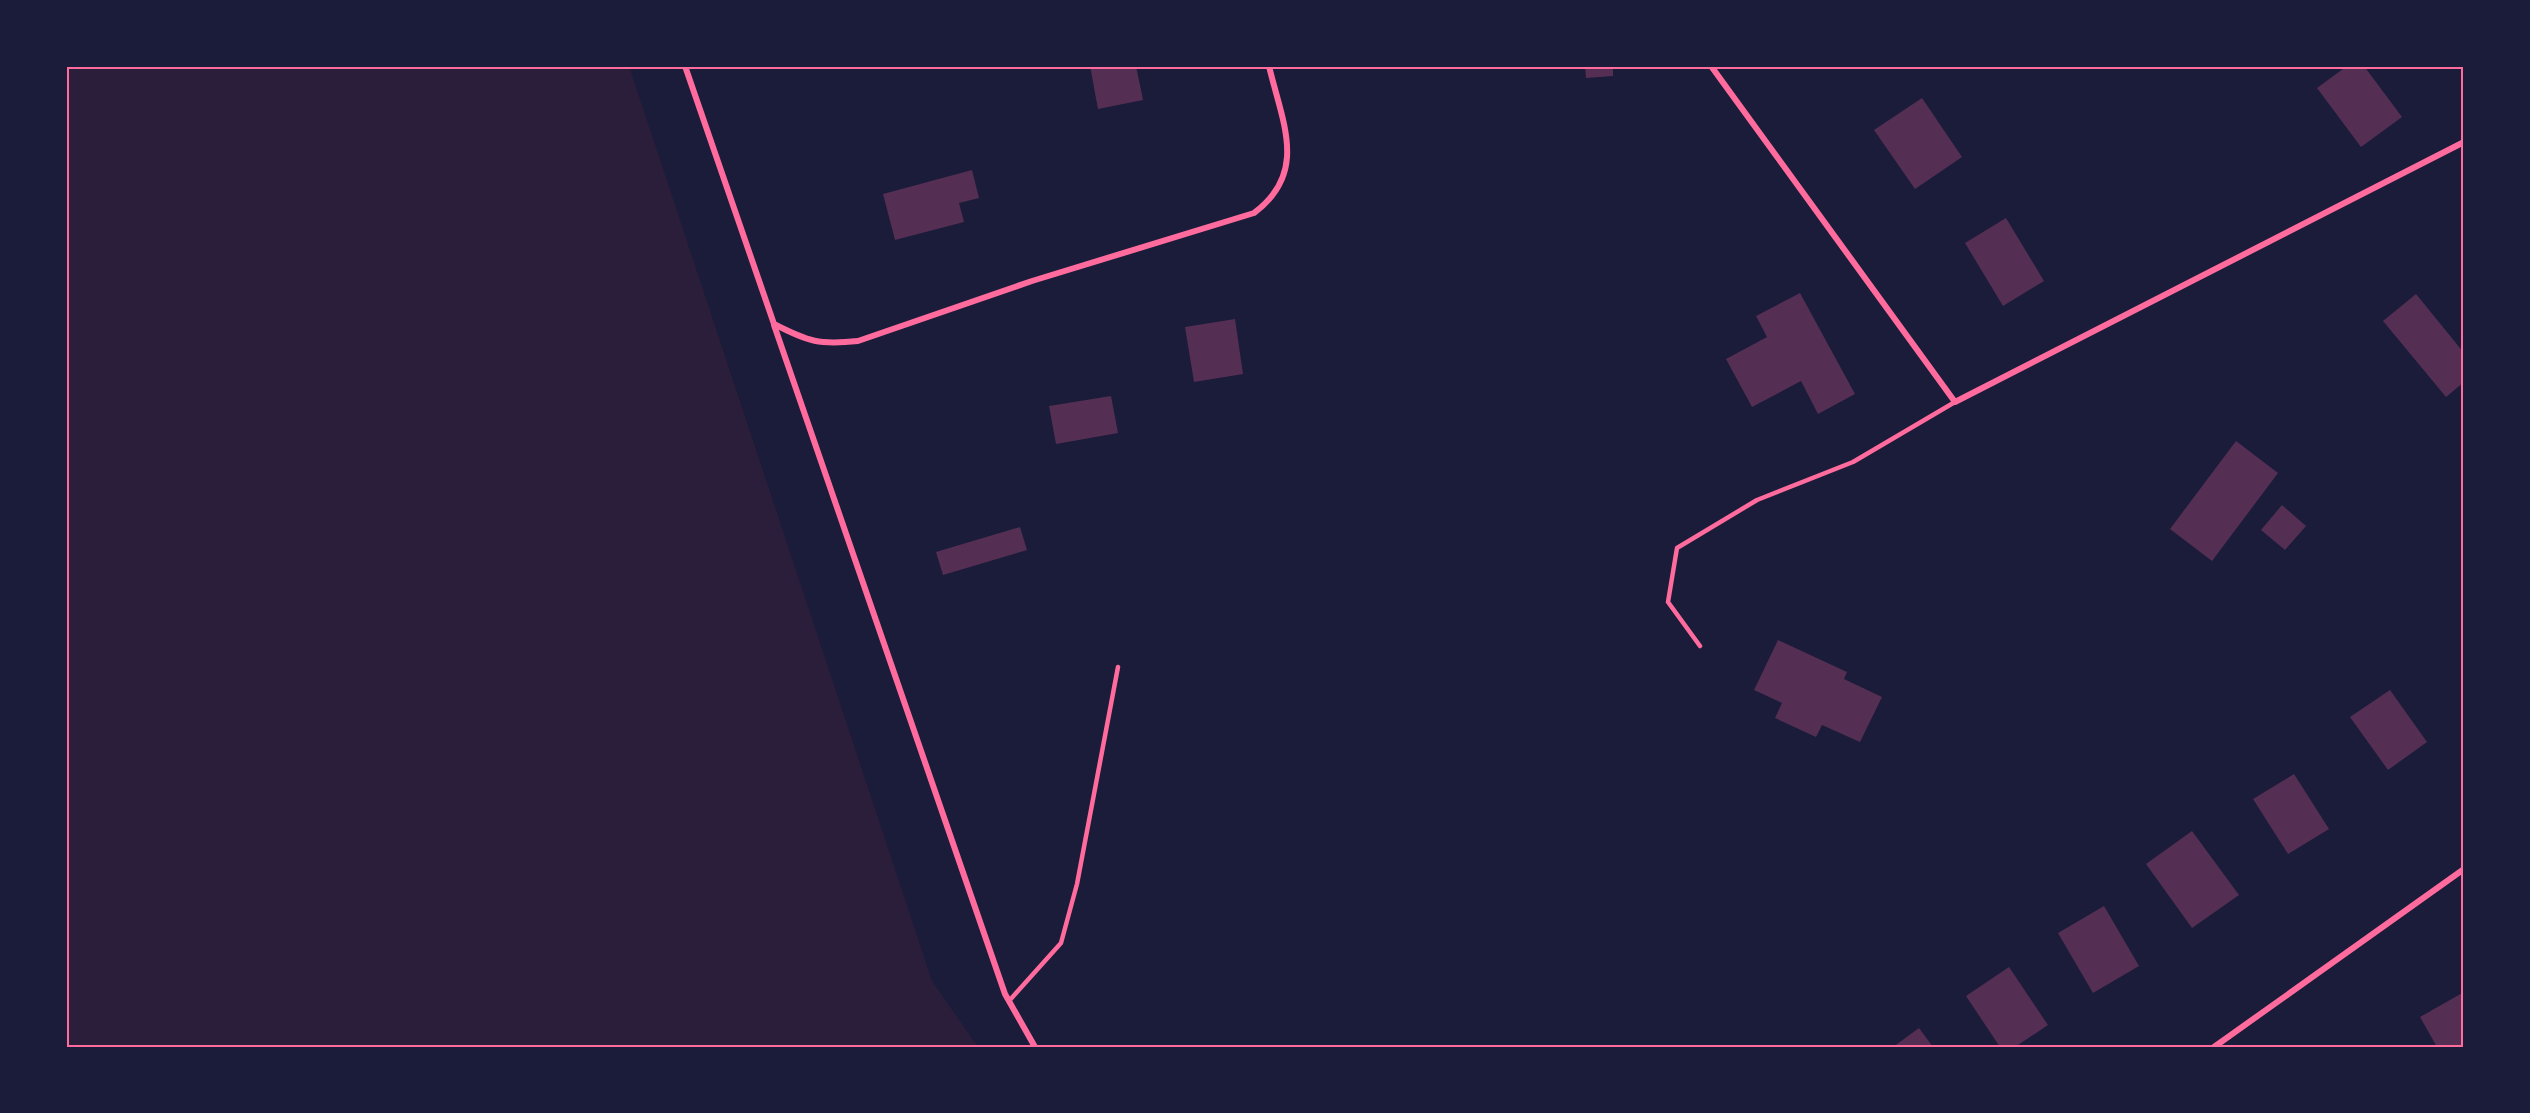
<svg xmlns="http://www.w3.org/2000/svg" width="2530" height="1113" font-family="Mulish,sans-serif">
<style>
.green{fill:#2a1e3b}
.building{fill:#542f53}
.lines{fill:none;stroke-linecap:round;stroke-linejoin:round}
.service{stroke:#ff6b9d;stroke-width:4.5}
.minor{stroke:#ff6b9d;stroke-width:6}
.neatline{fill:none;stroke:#ff6b9d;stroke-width:2}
</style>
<rect width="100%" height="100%" fill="#1b1b3a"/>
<path class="green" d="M 66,66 L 629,66 L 932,981 L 978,1047 L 66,1047 Z"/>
<g class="building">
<path d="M 1090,66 L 1136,66 L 1143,100 L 1098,109 Z"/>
<path d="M 1585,66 L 1613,66 L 1613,76 L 1586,78 Z"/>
<path d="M 2347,66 L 2364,66 L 2402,117 L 2361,147 L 2317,88 Z"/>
<path d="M 1922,98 L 1962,157 L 1915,189 L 1874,130 Z"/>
<path d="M 972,170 L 979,198 L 959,203 L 964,222 L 895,240 L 883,194 Z"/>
<path d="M 2006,218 L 2044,281 L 2003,306 L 1965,243 Z"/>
<path d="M 1800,293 L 1855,394 L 1818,414 L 1801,381 L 1752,407 L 1726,359 L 1767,337 L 1756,316 Z"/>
<path d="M 2416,294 L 2464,353 L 2464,382 L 2446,397 L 2383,321 Z"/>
<path d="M 1235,319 L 1243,374 L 1194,382 L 1185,327 Z"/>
<path d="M 1111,396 L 1118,433 L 1056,444 L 1049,406 Z"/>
<path d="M 2236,441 L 2278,473 L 2212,561 L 2170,529 Z"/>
<path d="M 2282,505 L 2306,526 L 2285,550 L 2261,530 Z"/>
<path d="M 1020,527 L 1027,550 L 943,575 L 936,552 Z"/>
<path d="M 1778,640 L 1847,672 L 1844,679 L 1882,697 L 1860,742 L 1822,725 L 1816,737 L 1775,718 L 1782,703 L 1754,690 Z"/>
<path d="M 2390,690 L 2427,742 L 2388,770 L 2350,717 Z"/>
<path d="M 2294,774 L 2329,829 L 2288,854 L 2253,799 Z"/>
<path d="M 2192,831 L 2239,895 L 2192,928 L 2146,864 Z"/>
<path d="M 2104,906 L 2139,966 L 2093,993 L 2058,933 Z"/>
<path d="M 2009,967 L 2048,1025 L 2015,1047 L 2000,1047 L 1966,996 Z"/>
<path d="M 2464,992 L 2464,1047 L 2437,1047 L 2420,1017 Z"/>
<path d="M 1919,1028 L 1933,1047 L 1893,1047 Z"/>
</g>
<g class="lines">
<g class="service">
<path d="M 1700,646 L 1668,602 L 1677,548 L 1757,500 L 1853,462 L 1955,402"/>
<path d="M 1009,1001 L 1061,943 L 1077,884 L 1118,667"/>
</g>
<g class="minor">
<path d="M 685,66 L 774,324 C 809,342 819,345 858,341 L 1032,281 L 1254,213 C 1309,172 1282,122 1269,66"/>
<path d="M 1711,66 L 1955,402 L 2464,142"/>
<path d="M 774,325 L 1005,994 L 1035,1047"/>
<path d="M 2214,1047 L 2464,869"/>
</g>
</g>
<rect width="2530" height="1113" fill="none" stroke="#1b1b3a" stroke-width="135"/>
<rect x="68" y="68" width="2394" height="978" class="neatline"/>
</svg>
